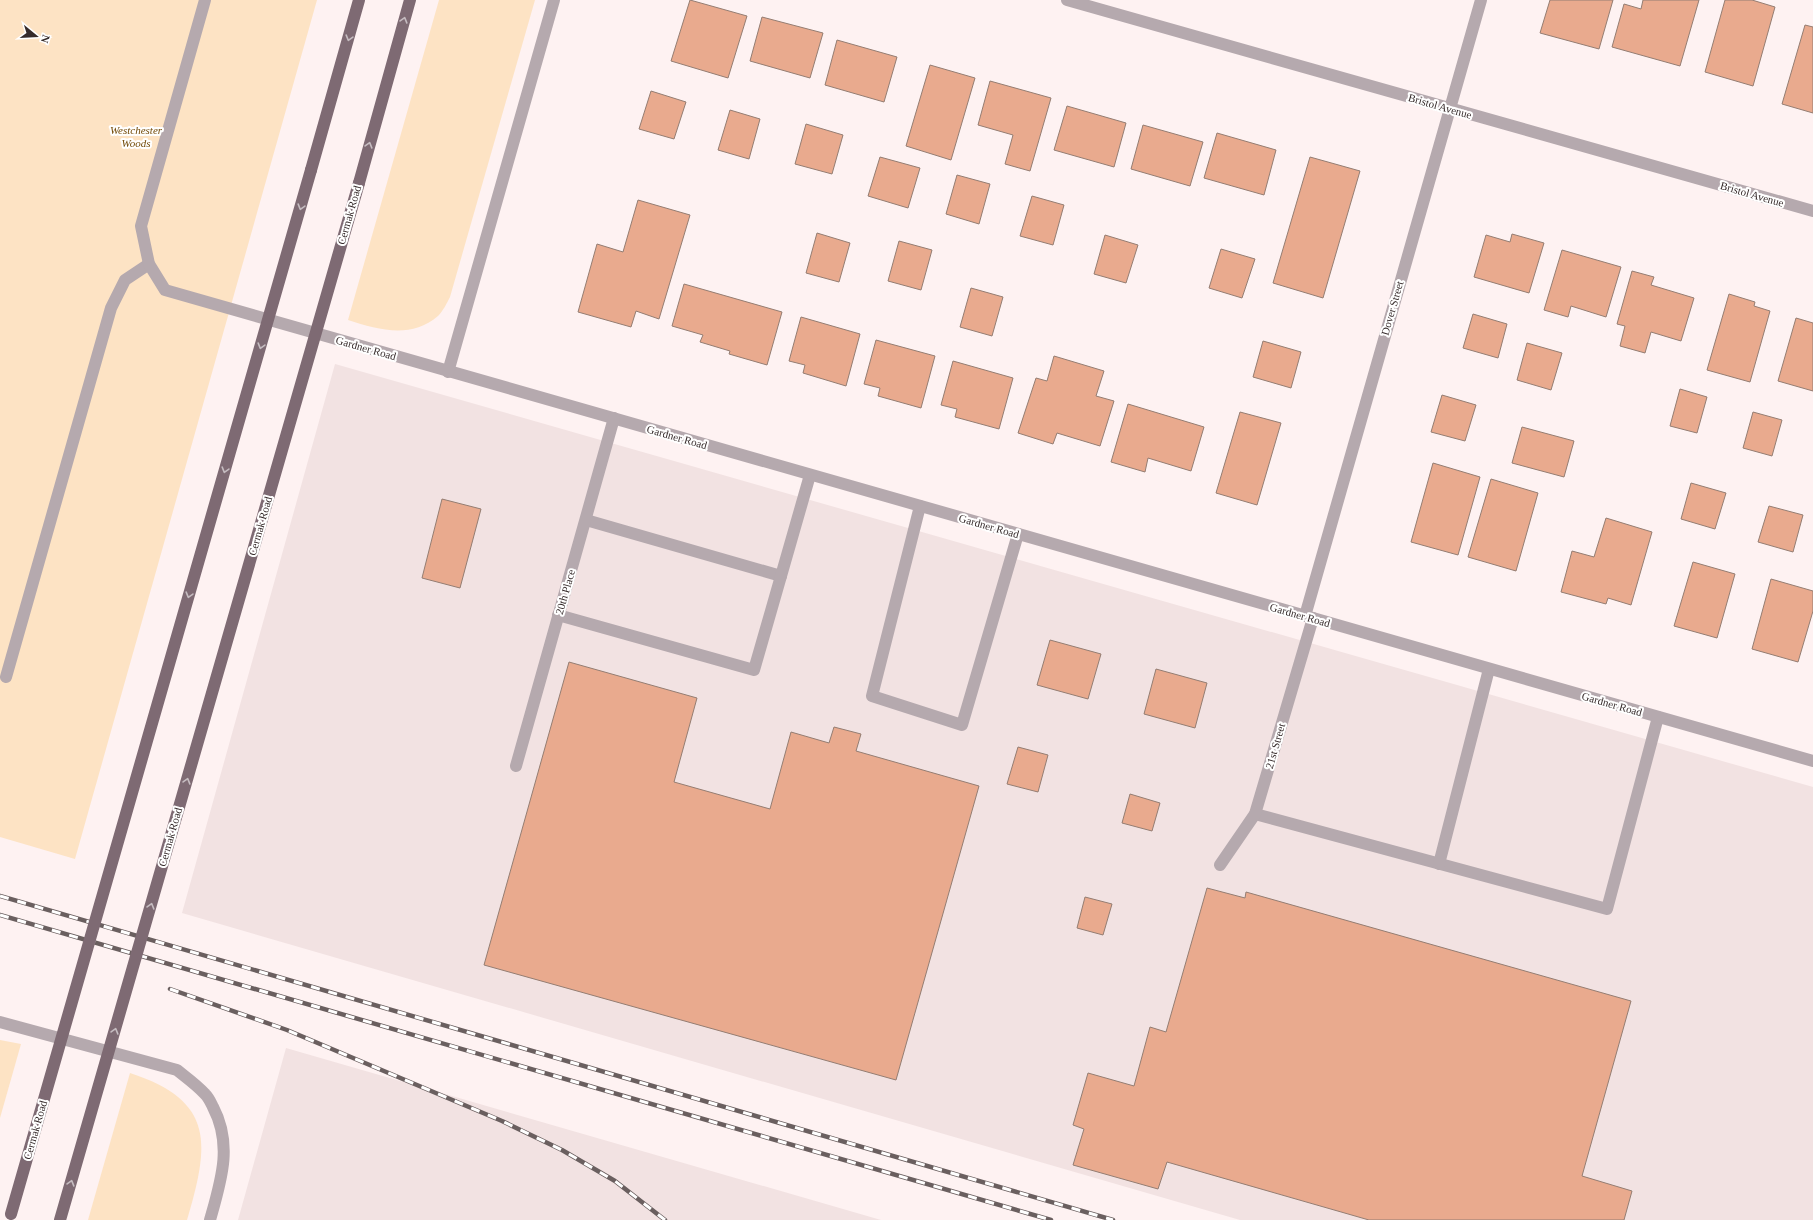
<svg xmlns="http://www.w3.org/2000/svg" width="1813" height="1220" font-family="Georgia,serif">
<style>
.built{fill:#f2e2e2}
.green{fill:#fde3c4}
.building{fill:#e9aa8e;stroke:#947d72}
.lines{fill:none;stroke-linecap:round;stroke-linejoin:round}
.lane{stroke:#b5a9ae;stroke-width:12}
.street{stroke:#b5a9ae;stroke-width:12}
.primary{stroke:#7e6a73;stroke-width:12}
.rail-casing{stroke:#6a5f5f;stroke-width:4.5}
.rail{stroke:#fff;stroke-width:3;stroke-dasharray:9;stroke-linecap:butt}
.primary-bridge{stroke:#7e6a73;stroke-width:12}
.oneway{stroke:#c5bcc0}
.labels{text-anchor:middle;stroke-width:4;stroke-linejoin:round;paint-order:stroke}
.street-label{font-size:11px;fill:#352a2a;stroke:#fff}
.park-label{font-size:11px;font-style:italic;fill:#734b09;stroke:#fff}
</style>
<rect width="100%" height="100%" fill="#fef2f2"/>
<g class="built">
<path d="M 335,364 L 1813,787 L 1813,1220 L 1240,1220 L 182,913 Z"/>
<path d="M 286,1048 L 881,1220 L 238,1220 Z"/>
</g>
<g class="green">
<path d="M 0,0 L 317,0 L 75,859 L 0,837 Z"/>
<path d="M 439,0 L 535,0 L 450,297 C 447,303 443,311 438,316 C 411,339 379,330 348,320 Z"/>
<path d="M 0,1040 L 21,1044 L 0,1118 Z"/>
<path d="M 130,1073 C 216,1101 209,1145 187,1220 L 88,1220 Z"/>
</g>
<g class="building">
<path d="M 690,0 L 747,16 L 728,78 L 671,61 Z"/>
<path d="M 1550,0 L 1613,0 L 1599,49 L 1540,33 Z"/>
<path d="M 1643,0 L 1699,0 L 1680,66 L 1612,47 L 1624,4 L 1641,9 Z"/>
<path d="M 1725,0 L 1752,0 L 1775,7 L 1753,86 L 1705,72 Z"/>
<path d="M 762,17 L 823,33 L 810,78 L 750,61 Z"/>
<path d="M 1805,25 L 1813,27 L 1813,113 L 1782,104 Z"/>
<path d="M 837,40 L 897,57 L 884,102 L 825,85 Z"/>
<path d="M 930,65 L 975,78 L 951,160 L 906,146 Z"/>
<path d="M 990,81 L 1051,98 L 1030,171 L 1005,164 L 1013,135 L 978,125 Z"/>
<path d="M 651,91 L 686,102 L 674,139 L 639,129 Z"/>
<path d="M 1067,106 L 1126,123 L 1114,167 L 1054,150 Z"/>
<path d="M 730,110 L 760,119 L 749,159 L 718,150 Z"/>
<path d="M 806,124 L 843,135 L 832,174 L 795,164 Z"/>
<path d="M 1143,125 L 1203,142 L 1190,186 L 1131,169 Z"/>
<path d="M 1217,133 L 1276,150 L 1264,195 L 1204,178 Z"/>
<path d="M 880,157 L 920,168 L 908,208 L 868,196 Z"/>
<path d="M 1310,157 L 1360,171 L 1323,298 L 1273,283 Z"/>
<path d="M 957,175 L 990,184 L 979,224 L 946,214 Z"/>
<path d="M 1032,196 L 1064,205 L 1053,245 L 1020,236 Z"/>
<path d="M 638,200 L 690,215 L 659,319 L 636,311 L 631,327 L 578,312 L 597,244 L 623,252 Z"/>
<path d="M 817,233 L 850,243 L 839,282 L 806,273 Z"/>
<path d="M 1512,234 L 1544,243 L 1529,293 L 1474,277 L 1486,235 L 1510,242 Z"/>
<path d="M 1105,235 L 1138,245 L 1126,283 L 1094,274 Z"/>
<path d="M 899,241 L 932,250 L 921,290 L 888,281 Z"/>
<path d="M 1221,249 L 1255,259 L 1242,298 L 1209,288 Z"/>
<path d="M 1562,250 L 1621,267 L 1606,317 L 1571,306 L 1568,317 L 1544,310 Z"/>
<path d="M 1632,271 L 1654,277 L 1651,285 L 1694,298 L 1681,341 L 1651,332 L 1645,353 L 1620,346 L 1625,326 L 1617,324 Z"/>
<path d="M 684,284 L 782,312 L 767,365 L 729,354 L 730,351 L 700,342 L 703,335 L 672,326 Z"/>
<path d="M 971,288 L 1003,297 L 992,336 L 960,327 Z"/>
<path d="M 1729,294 L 1755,302 L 1754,306 L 1770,311 L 1750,382 L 1707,370 Z"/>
<path d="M 1473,314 L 1507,324 L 1498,358 L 1463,348 Z"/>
<path d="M 801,317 L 860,334 L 846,386 L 803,373 L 805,365 L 789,361 Z"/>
<path d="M 1796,318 L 1813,323 L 1813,391 L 1778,381 Z"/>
<path d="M 876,340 L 935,356 L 921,408 L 878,396 L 880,388 L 864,384 Z"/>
<path d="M 1263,341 L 1301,352 L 1291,388 L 1253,377 Z"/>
<path d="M 1527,343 L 1562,353 L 1551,390 L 1517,380 Z"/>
<path d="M 1054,356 L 1104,371 L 1096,396 L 1114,401 L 1100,446 L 1057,433 L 1053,444 L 1018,433 L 1036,378 L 1047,381 Z"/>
<path d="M 953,361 L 1013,378 L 999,429 L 955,417 L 957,409 L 941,405 Z"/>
<path d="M 1680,389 L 1707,397 L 1697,433 L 1670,426 Z"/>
<path d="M 1442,395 L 1476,405 L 1465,441 L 1431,432 Z"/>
<path d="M 1128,404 L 1204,427 L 1191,471 L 1148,458 L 1145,472 L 1111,462 Z"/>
<path d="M 1240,412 L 1281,423 L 1257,505 L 1216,493 Z"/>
<path d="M 1753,412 L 1782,420 L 1772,456 L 1743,448 Z"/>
<path d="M 1522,427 L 1574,441 L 1564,477 L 1512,463 Z"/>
<path d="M 1433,463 L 1480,477 L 1458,555 L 1411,542 Z"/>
<path d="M 1491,479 L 1538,493 L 1516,571 L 1468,557 Z"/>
<path d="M 1691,483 L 1726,493 L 1715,529 L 1681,519 Z"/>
<path d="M 442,499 L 481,509 L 460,588 L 422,578 Z"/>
<path d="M 1769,506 L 1803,515 L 1793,552 L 1758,542 Z"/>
<path d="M 1606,518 L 1652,532 L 1631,605 L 1608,598 L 1606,604 L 1561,592 L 1572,551 L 1594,557 Z"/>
<path d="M 1693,562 L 1735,574 L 1717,638 L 1674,626 Z"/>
<path d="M 1771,579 L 1813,591 L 1813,611 L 1798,662 L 1752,649 Z"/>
<path d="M 1050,640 L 1101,654 L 1088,699 L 1037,685 Z"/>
<path d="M 569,662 L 697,698 L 674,782 L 770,809 L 791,732 L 829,743 L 834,727 L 861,734 L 856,751 L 979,786 L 896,1080 L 484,965 Z"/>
<path d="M 1156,669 L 1207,683 L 1195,728 L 1144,714 Z"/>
<path d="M 1018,747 L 1048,755 L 1038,792 L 1007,784 Z"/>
<path d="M 1130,794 L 1160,803 L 1152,831 L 1122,823 Z"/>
<path d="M 1207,888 L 1245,898 L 1246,892 L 1631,1001 L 1582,1176 L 1632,1191 L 1624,1220 L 1369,1220 L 1167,1162 L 1158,1189 L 1073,1165 L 1084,1129 L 1073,1125 L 1088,1073 L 1134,1086 L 1150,1027 L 1166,1032 Z"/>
<path d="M 1085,897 L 1112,904 L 1103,935 L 1077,928 Z"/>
</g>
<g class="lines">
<g class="lane">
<path d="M 920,506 L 872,696 L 962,725 L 1018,534"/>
<path d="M 586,520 L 781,576"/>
<path d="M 558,615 L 754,670 L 810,475"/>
<path d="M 6,677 L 111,308 L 125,280 L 149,264"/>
<path d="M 1255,814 L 1607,909 L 1658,717"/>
<path d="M 1439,864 L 1489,669"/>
<path d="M 1220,865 L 1255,814 L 1313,618"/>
</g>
<g class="street">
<path d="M 205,0 L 141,226 L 149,264 L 165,290 L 1813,761"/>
<path d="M 1067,0 L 1813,211"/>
<path d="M 448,372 L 554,0"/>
<path d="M 1305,616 L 1481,0"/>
<path d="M 516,766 L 614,418"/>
<path d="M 0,1022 L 177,1070 C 187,1078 197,1085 205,1094 C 209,1098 211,1103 213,1107 C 233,1145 221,1181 210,1220"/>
</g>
<g class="primary">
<path d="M 311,170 L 359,0"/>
<path d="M 359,183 L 410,0"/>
</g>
<defs>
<g id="rail">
<path d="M 0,896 L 1113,1220"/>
<path d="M 0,915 L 1051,1220"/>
<path d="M 170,989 L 287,1030 L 502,1121 L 562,1150 L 615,1181 L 665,1220"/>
</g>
</defs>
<use href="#rail" class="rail-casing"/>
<use href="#rail" class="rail"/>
<g class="primary-bridge">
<path d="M 11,1214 L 311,170"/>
<path d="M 60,1220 L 359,183"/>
</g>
</g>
<defs><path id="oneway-chevron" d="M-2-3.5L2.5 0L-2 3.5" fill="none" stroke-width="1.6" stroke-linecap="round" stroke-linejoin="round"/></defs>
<g class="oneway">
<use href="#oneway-chevron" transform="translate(404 20) rotate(-74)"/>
<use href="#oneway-chevron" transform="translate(349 38) rotate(106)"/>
<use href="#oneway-chevron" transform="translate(369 145) rotate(-74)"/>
<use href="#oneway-chevron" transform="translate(301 207) rotate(106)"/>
<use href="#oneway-chevron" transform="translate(261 346) rotate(106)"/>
<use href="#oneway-chevron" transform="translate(225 470) rotate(106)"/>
<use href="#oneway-chevron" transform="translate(189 595) rotate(106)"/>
<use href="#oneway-chevron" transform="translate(187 781) rotate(-74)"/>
<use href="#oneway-chevron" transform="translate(151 906) rotate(-74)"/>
<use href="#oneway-chevron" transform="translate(115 1031) rotate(-74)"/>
<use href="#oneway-chevron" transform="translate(71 1183) rotate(-74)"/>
</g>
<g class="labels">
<g class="street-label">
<text transform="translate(1440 106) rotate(16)" y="4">Bristol Avenue</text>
<text transform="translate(1752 194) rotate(16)" y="4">Bristol Avenue</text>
<text transform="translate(349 215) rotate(-74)" y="4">Cermak Road</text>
<text transform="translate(1392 308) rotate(-74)" y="4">Dover Street</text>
<text transform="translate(366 348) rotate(16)" y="4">Gardner Road</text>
<text transform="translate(677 437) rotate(16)" y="4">Gardner Road</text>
<text transform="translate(260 526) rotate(-74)" y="4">Cermak Road</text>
<text transform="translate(989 526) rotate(16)" y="4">Gardner Road</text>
<text transform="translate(565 592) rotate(-74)" y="4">20th Place</text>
<text transform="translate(1300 615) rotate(16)" y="4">Gardner Road</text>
<text transform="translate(1612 704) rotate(16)" y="4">Gardner Road</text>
<text transform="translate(1275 746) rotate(-74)" y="4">21st Street</text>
<text transform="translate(170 837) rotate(-74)" y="4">Cermak Road</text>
<text transform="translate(35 1130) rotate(-74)" y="4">Cermak Road</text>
</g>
<g class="park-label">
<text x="136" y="134">Westchester<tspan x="136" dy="13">Woods</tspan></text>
</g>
</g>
<g transform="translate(36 36) rotate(108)" stroke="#ffffff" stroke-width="3" paint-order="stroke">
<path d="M0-3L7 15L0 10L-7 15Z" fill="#352a2a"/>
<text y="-6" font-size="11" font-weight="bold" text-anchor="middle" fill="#352a2a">N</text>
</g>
</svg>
